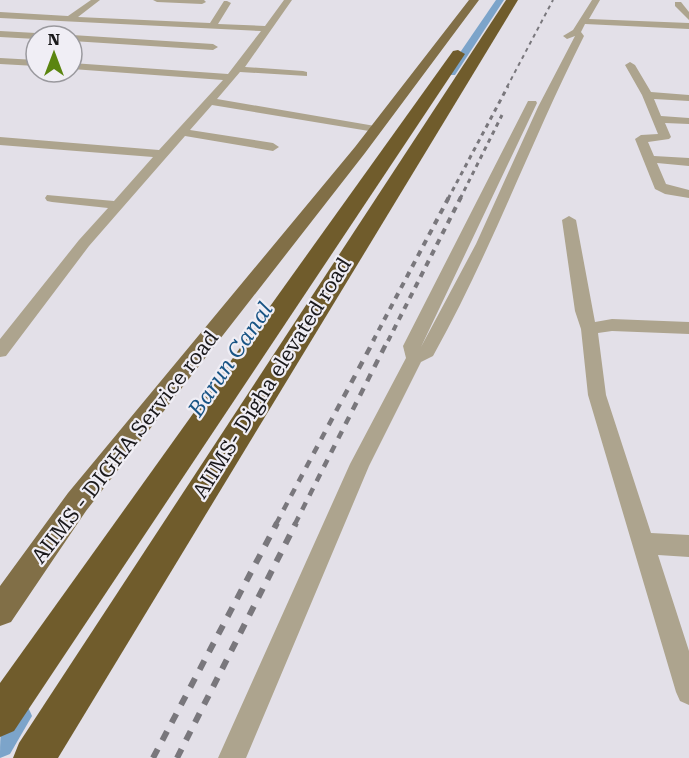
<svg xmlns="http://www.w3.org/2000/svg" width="689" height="758" font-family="'Roboto Serif',serif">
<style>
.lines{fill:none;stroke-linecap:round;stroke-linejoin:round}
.canal{fill:#7ca4ca;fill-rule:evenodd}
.minor{fill:#ada48e;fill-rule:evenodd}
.major{fill:#816f47;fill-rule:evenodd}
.highway{fill:#705c2c;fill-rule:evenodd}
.rail-far4{stroke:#79777c;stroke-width:2;stroke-dasharray:4 4;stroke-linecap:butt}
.rail-far3{stroke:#79777c;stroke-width:3;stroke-dasharray:4.5 4.5;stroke-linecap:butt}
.rail-far2{stroke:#79777c;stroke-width:4;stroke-dasharray:6 6;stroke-linecap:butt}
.rail-far1{stroke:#79777c;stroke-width:4.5;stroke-dasharray:8 8;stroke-linecap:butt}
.rail{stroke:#79777c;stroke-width:6;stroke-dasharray:10 10;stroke-linecap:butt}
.labels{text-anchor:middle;stroke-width:4.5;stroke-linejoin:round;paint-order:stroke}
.street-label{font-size:21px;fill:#1a191b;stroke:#f0eef5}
.water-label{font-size:22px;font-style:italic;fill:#185485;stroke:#f0eef5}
</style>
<rect width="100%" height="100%" fill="#e3e0e8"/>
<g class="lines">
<g class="canal">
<path d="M 496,0 L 504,0 L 455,75 L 447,75 L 446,73 Z"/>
<path d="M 19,703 L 28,707 L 32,716 L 10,754 L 0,758 C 0,736 0,712 19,703 Z"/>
</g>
<g class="minor">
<path d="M 91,0 L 100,0 L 78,17 L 210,23 L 224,1 L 227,1 L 231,3 L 218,24 L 265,26 L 284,0 L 292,0 L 245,67 L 303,71 L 307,72 L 307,76 L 240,72 L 217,99 L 375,126 L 381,129 L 375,132 L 212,105 L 190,130 L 273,143 L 279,147 L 273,151 L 185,136 L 89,246 L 6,356 L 0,357 L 0,339 L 79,240 L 108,208 L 52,202 L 47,201 L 45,198 L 47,195 L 114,201 L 153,157 L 0,145 L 0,137 L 159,150 L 223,80 L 72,69 L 72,63 L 228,74 L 261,31 L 0,18 L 0,12 L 68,16 Z"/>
<path d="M 153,0 L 204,0 L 206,2 L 202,4 L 157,2 Z"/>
<path d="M 592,0 L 600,0 L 589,19 L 689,23 L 689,29 L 585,24 L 581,32 L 584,36 C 531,141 491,252 433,356 L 421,362 L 369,466 L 246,758 L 218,758 L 350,464 L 406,358 L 403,346 L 527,103 L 528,101 L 536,101 L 537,103 L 421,347 L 476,244 L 538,107 L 575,36 L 567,39 L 563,36 L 573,30 Z"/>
<path d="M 675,2 L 681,2 L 689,12 L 689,20 L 675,6 Z"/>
<path d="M 0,31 L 36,33 L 40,36 L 36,36 L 36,39 L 0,37 Z"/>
<path d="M 72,35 L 213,44 L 218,47 L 213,50 L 72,41 L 72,36 L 69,36 Z"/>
<path d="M 0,58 L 36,60 L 36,66 L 0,64 Z"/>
<path d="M 630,62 L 635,65 L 651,92 L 689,95 L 689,101 L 654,99 L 661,116 L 689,118 L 689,124 L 665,123 L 671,137 L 669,139 L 648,142 L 654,156 L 689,158 L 689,166 L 657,163 L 666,184 L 689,190 L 689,198 L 665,194 L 655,189 L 635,139 L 641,135 L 658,134 L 642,95 L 625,65 Z"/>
<path d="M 569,216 L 576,220 L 595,322 L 612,319 L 689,322 L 689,334 L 612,331 L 598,333 L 606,395 L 651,533 L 689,535 L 689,557 L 658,555 L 689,651 L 689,705 L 680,701 L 676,692 L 588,395 L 581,329 L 575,311 L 562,220 Z"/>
</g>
<path class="major" d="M 469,0 L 479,0 L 365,153 L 86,511 L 11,622 L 0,626 L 0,586 L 68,493 L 355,147 Z"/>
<g class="highway">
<path d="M 506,0 L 518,0 L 58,758 L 13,758 L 19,743 Z"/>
<path d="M 458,50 L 465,54 L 14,731 L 0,737 L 0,683 L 453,51 Z"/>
</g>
<path class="rail-far4" d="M 507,87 L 553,0"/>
<g class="rail-far3">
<path d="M 448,199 L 508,86"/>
<path d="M 460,199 L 502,115"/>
</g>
<g class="rail-far2">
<path d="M 373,341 L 449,197"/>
<path d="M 388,341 L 461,197"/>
</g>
<g class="rail-far1">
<path d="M 276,524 L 374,340"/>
<path d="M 295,524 L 388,340"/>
</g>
<g class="rail">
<path d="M 153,758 L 277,523"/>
<path d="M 177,758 L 296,523"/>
</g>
</g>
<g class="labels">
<g class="street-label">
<text transform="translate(272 378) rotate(-58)" y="7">AIIMS- Digha elevated road</text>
<text transform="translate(125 447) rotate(-52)" y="7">AIIMS - DIGHA Service road</text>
</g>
<g class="water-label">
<text transform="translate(230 359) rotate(-56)" y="8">Barun Canal</text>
</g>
</g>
<g transform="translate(54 54)"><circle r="28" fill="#f0eef5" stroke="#9a999e" stroke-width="1.5"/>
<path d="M0-4.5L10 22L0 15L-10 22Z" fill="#5b8510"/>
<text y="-9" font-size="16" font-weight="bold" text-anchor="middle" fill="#1a191b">N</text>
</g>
</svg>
